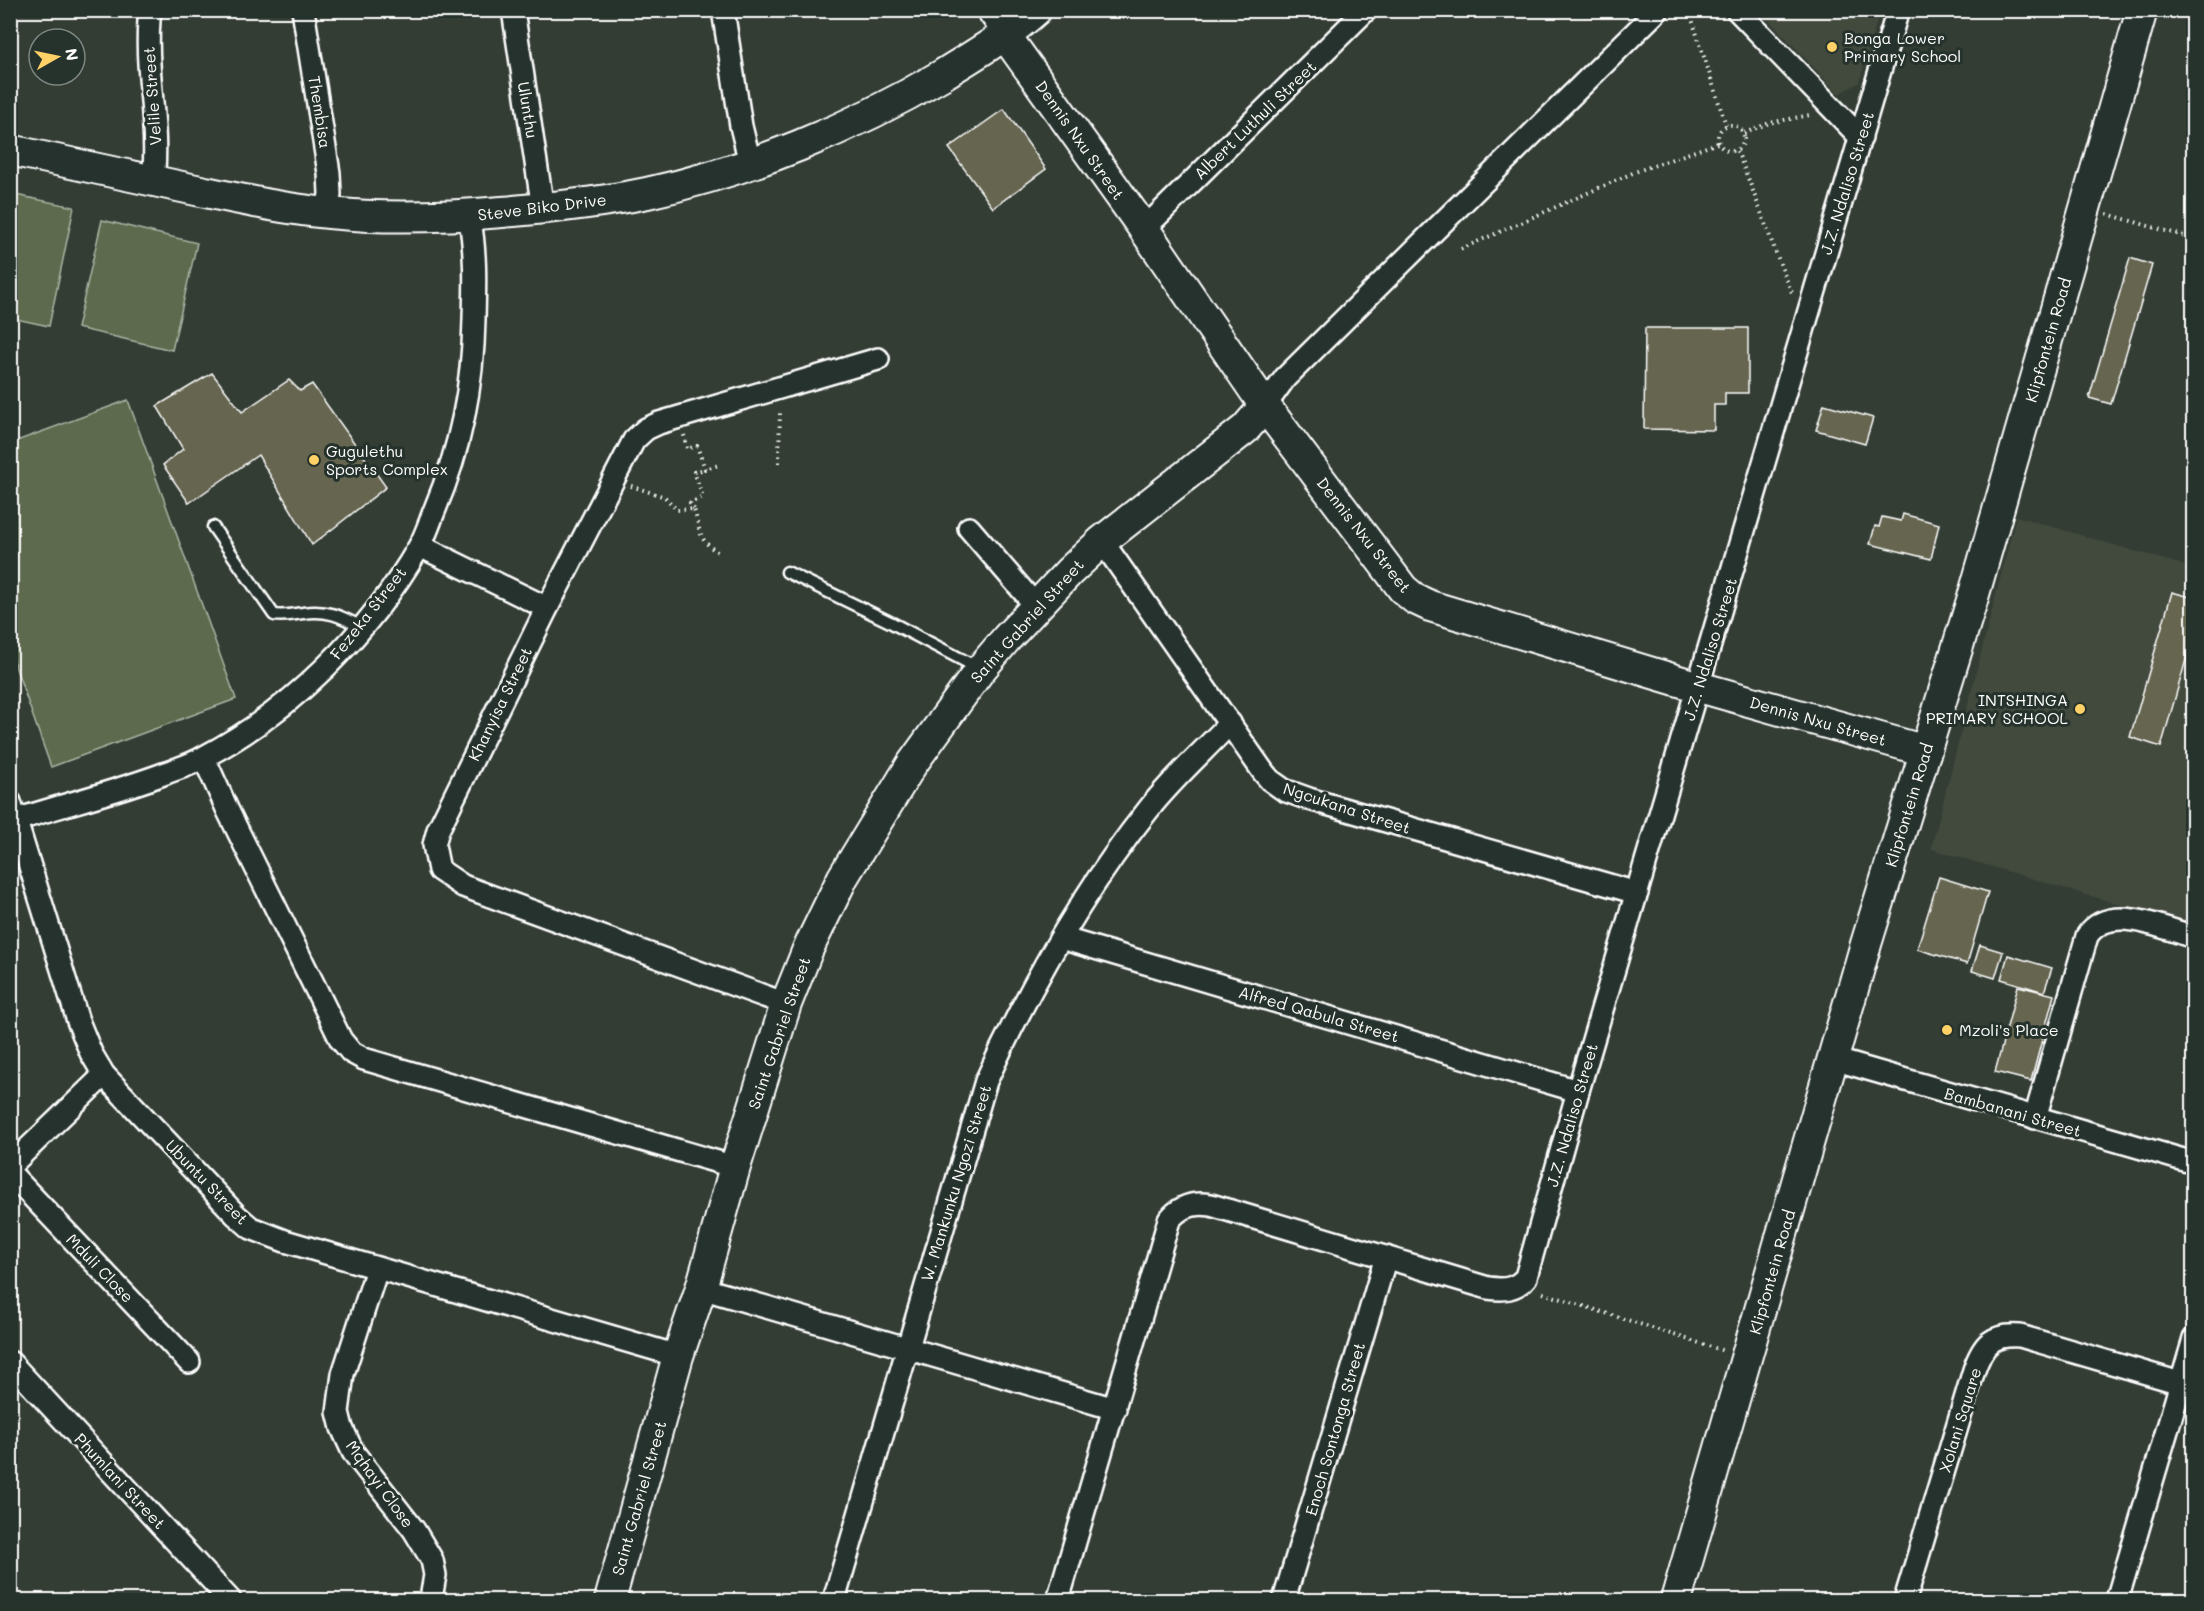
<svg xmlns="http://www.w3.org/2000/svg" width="2204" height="1611" font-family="Mali,sans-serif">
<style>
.built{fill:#42493c}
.green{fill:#5d6b4d;stroke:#aeb5a6;stroke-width:1.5}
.building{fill:#666550;stroke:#fff;stroke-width:1.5}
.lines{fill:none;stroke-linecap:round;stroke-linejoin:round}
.lane-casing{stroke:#fff;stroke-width:15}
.street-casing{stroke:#fff;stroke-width:26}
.secondary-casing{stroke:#fff;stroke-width:34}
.path{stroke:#fff;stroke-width:4;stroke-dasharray:1.5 4.5;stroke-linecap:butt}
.lane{stroke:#26332d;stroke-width:10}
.street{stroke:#26332d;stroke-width:21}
.secondary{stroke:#26332d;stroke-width:30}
.poi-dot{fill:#ffd166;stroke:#26332d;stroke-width:2}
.labels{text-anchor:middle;stroke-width:6;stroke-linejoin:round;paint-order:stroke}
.poi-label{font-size:16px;fill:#fff;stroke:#26332d;text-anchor:start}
.street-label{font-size:16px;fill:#fff;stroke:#26332d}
</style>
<rect width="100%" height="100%" fill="#333d34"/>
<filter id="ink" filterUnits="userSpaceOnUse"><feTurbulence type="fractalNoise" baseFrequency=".0167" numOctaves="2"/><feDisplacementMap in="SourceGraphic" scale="12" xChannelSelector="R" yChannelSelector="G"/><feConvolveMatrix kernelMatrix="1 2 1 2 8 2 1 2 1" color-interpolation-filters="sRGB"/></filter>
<g filter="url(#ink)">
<g class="built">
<path d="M 1760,11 L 1880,11 L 1859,83 L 1839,94 Z"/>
<path d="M 2016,516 L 2193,568 L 2193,926 L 1931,849 Z"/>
</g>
<g class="green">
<path d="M 11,194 L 74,207 L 49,326 L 11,318 Z"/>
<path d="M 102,220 L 197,243 L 172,350 L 77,328 Z"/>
<path d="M 128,400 L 236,699 L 51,767 L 11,654 L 11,443 Z"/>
</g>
<g class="building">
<path d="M 1004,109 L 1046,169 L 993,208 L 949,148 Z"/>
<path d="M 2130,258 L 2152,265 L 2111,404 L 2089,398 Z"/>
<path d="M 1645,328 L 1748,328 L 1748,393 L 1725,393 L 1725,405 L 1714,405 L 1714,430 L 1644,429 Z"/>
<path d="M 212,373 L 242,412 L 289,380 L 300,391 L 312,384 L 386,487 L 312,545 L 258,455 L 189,503 L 163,465 L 183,449 L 157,406 Z"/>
<path d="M 1824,404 L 1873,418 L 1865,444 L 1816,430 Z"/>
<path d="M 1903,514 L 1939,524 L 1931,559 L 1870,544 L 1875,526 L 1879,527 L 1882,517 L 1901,521 Z"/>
<path d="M 2172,592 L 2194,598 L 2194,632 L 2161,747 L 2130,737 Z"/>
<path d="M 1939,877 L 1988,892 L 1967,964 L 1917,949 Z"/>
<path d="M 1980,945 L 2003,952 L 1995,978 L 1972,971 Z"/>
<path d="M 2008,955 L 2052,968 L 2044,992 L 2001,979 Z"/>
<path d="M 2018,986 L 2054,995 L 2031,1081 L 1995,1072 Z"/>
</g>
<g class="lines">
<defs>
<g id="lane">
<path d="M 213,527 L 274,615 C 284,617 293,614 303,613 C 326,609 341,616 361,627"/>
<path d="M 787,572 L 892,623 L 978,668"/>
</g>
<g id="street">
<path d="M 150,10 C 143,68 160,124 153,181"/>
<path d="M 303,10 L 329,173 L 330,194 L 327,213"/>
<path d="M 513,10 L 543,209"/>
<path d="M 723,10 L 741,126 L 750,163"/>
<path d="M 987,10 L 1005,35"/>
<path d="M 1737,10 L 1861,138"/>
<path d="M 1144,229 L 1366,10"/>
<path d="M 1265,406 L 1285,378 L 1658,10"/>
<path d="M 969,528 L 1036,606"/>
<path d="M 1102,541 L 1264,773 L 1270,780 L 1284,790 L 1309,799 L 1637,893"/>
<path d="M 420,546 L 547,608"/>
<path d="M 204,758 L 228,811 L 341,1040 L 351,1052 L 364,1059 L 735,1167"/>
<path d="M 10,802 L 78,1021 L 91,1053 L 104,1075 L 236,1215 L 251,1228 L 285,1241 L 678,1356"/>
<path d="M 10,822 C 62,805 116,792 166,773 C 179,768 193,764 204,757 C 292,711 369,633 419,547 C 426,535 430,521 435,509 C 461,447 473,386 474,319 C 475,284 476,250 469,215"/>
<path d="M 1061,938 L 1578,1091"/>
<path d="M 786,1004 L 463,886 L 439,870 L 434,845 L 438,830 L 547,608 L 634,440 L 646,429 L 659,423 L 878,359"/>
<path d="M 1833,1059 L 2194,1163"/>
<path d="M 2035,1118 L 2087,936 C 2109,902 2162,928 2194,937"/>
<path d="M 10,1166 L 104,1075"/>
<path d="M 10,1173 L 189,1362"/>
<path d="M 377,1269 L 343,1374 L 338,1412 L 342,1428 L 353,1452 L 414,1530 L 432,1560 L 435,1575 L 432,1593"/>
<path d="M 701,1288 L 1115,1409"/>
<path d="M 10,1362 L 230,1600"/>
<path d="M 834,1600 L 986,1081 C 1030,986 1082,893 1148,810 C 1172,779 1203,752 1230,723"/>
<path d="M 1058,1600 L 1169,1220 C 1180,1206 1194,1202 1211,1205 L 1488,1288 C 1503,1290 1516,1290 1526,1277 L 1578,1091 L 1898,10"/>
<path d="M 1284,1600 L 1386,1257"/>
<path d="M 1905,1600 L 1974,1370 C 1983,1344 1992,1334 2020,1336 L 2194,1387"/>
<path d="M 2117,1600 L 2194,1339"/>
</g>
<g id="secondary">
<path d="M 1005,35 L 1144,229 L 1265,406 L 1403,589 L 1415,599 L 1430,606 L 1699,687 L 1926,751"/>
<path d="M 10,150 C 72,163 134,177 196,190 C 239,199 284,209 329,213 C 386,219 444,217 502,212 C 550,208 599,203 647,193 C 748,171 853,128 942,75 C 974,55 1007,36 1036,10"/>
<path d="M 610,1600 L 678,1356 L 701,1288 L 735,1167 L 786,1004 L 808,949 L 843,877 L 912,764 L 980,670 L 1007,638 L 1069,572 L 1102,541 L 1245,429 L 1265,406"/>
<path d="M 1676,1600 L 1866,944 L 1974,594 L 2142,10"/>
</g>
</defs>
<use href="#lane" class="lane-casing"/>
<use href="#street" class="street-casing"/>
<use href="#secondary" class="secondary-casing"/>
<g class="path">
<path d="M 1689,10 L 1726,125"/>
<circle cx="1731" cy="138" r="13"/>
<path d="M 1744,133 L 1769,123 L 1810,115"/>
<path d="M 1737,151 C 1757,198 1772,246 1792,293"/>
<path d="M 2107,214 L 2194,239"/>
<path d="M 1461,249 L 1635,172 L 1718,143"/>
<path d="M 684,435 L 687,449 L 697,446 L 705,469 L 719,465"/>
<path d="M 779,463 L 780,409"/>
<path d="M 631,486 L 665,497 L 677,510 L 694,509 C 701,533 698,541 721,554"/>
<path d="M 694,509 L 690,503 L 703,497 L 694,472 L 705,469"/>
<path d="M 1543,1293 L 1724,1351"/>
</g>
<use href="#lane" class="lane"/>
<use href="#street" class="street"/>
<use href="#secondary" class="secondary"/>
</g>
</g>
<g class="poi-dot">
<circle cx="1832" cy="47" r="6"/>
<circle cx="314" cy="460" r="6"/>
<circle cx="2080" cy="709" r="6"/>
<circle cx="1947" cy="1030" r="6"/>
</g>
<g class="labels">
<g class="poi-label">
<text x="1844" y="44">Bonga Lower<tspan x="1844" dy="18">Primary School</tspan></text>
<text x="326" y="457">Gugulethu<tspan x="326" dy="18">Sports Complex</tspan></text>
<text x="2068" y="706" text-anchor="end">INTSHINGA<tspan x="2068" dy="18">PRIMARY SCHOOL</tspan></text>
<text x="1959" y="1036">Mzoli's Place</text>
</g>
<g class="street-label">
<text transform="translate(152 96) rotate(-94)" y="6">Velile Street</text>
<text transform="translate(528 110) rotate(81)" y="6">Ulunthu</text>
<text transform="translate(320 112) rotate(81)" y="6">Thembisa</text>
<text transform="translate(1255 120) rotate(-44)" y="6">Albert Luthuli Street</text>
<text transform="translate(1080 140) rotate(55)" y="6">Dennis Nxu Street</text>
<text transform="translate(1847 183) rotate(-73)" y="6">J.Z. Ndaliso Street</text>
<text transform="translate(542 207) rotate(-7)" y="6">Steve Biko Drive</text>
<text transform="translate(2048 340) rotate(-74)" y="6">Klipfontein Road</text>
<text transform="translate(1364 535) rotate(52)" y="6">Dennis Nxu Street</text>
<text transform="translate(368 613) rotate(-52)" y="6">Fezeka Street</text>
<text transform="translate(1027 621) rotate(-48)" y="6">Saint Gabriel Street</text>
<text transform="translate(1710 649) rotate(-73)" y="6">J.Z. Ndaliso Street</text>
<text transform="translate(500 704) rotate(-64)" y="6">Khanyisa Street</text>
<text transform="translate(1818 721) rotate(16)" y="6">Dennis Nxu Street</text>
<text transform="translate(1909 805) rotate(-73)" y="6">Klipfontein Road</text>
<text transform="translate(1347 808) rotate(18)" y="6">Ngcukana Street</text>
<text transform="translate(1319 1014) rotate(16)" y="6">Alfred Qabula Street</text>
<text transform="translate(779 1033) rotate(-71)" y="6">Saint Gabriel Street</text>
<text transform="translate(2013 1112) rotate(16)" y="6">Bambanani Street</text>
<text transform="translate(1572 1115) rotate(-74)" y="6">J.Z. Ndaliso Street</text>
<text transform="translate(207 1182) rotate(46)" y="6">Ubuntu Street</text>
<text transform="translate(956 1183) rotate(-73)" y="6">W. Mankunku Ngozi Street</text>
<text transform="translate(100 1268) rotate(46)" y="6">Mduli Close</text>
<text transform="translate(1772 1272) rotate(-74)" y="6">Klipfontein Road</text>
<text transform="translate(1960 1420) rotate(-73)" y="6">Xolani Square</text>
<text transform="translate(1335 1429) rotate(-74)" y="6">Enoch Sontonga Street</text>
<text transform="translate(120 1481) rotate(47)" y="6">Phumlani Street</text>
<text transform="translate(380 1484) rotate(54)" y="6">Mqhayi Close</text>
<text transform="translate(639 1498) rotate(-74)" y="6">Saint Gabriel Street</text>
</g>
</g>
<rect width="2204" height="1611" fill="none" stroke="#26332d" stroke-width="36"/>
<rect x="18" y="18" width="2168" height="1575" fill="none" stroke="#fff" stroke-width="2" filter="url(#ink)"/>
<g transform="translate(57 57) rotate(81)"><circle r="28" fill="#26332d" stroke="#7d8581" stroke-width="1.5"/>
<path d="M0-4.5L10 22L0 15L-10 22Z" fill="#ffd166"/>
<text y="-9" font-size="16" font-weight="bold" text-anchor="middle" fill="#ffffff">N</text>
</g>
</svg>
